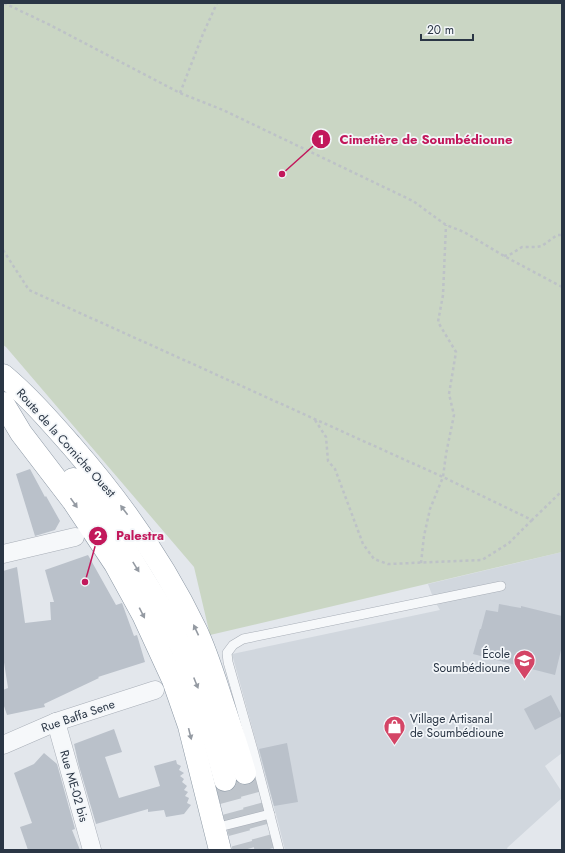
<svg xmlns="http://www.w3.org/2000/svg" width="565" height="853" font-family="Jost,sans-serif">
<style>
.built{fill:#d1d7de}
.green{fill:#cad6c4}
.building{fill:#bac1ca}
.lines{fill:none;stroke-linecap:round;stroke-linejoin:round}
.highway-tunnel{stroke:#bec4cb;stroke-width:22;stroke-dasharray:22 11;stroke-linecap:butt}
.lane-casing{stroke:#a8aeb7;stroke-width:10}
.street-casing{stroke:#a8aeb7;stroke-width:19}
.highway-casing{stroke:#8a96a3;stroke-width:23}
.path{stroke:#bdc2c7;stroke-width:2.5;stroke-dasharray:3 3;stroke-linecap:butt}
.lane{stroke:#f6f8fa;stroke-width:9}
.street{stroke:#f6f8fa;stroke-width:18}
.highway{stroke:#fff;stroke-width:22}
.oneway{fill:#949aa2}
.labels{text-anchor:middle;stroke-width:3.5;stroke-linejoin:round;paint-order:stroke}
.street-label{font-size:12px;fill:#2a3645;stroke:#f3f6f9}
.poi-label{font-size:12px;fill:#2a3645;stroke:#f3f6f9;text-anchor:end}
.leader{fill:none;stroke:#c2185b;stroke-width:1.5}
.callout-dot{fill:#c2185b;stroke:#f3f6f9;stroke-width:1.5}
.mark-label{font-size:12px;text-anchor:middle;font-weight:bold;fill:#fff}
.callout-label{font-size:13px;text-anchor:middle;font-weight:bold;fill:#c2185b;stroke:#f3f6f9;stroke-width:3.5;stroke-linejoin:round;paint-order:stroke}
</style>
<rect width="100%" height="100%" fill="#e3e7ec"/>
<path class="built" d="M 562,552 L 562,753 L 545,766 L 562,792 L 562,798 L 507,848 L 508,850 L 285,850 L 277,818 L 232,654 L 440,610 L 434,600 L 428,584 Z"/>
<path class="green" d="M 3,3 L 562,3 L 562,552 L 210,635 L 194,567 L 6,347 L 3,345 Z"/>
<g class="building">
<path d="M 30,469 L 45,497 L 46,496 L 60,521 L 55,530 L 35,536 L 16,474 Z"/>
<path d="M 88,555 L 116,605 L 122,603 L 134,636 L 137,635 L 145,662 L 98,677 L 99,678 L 44,704 L 45,707 L 7,715 L 3,703 L 3,690 L 8,688 L 3,656 L 3,571 L 17,567 L 25,623 L 51,620 L 50,602 L 54,602 L 45,570 Z"/>
<path d="M 499,604 L 521,608 L 521,606 L 562,616 L 562,646 L 555,675 L 473,654 L 480,629 L 481,629 L 486,610 L 498,612 Z"/>
<path d="M 551,695 L 562,716 L 535,730 L 524,709 Z"/>
<path d="M 114,729 L 122,752 L 105,757 L 119,798 L 160,786 L 154,766 L 176,760 L 177,764 L 181,766 L 179,770 L 184,773 L 180,776 L 184,779 L 182,782 L 187,786 L 184,790 L 188,792 L 185,796 L 189,798 L 187,803 L 191,805 L 184,814 L 166,817 L 164,810 L 148,812 L 148,809 L 96,824 L 79,766 L 74,744 Z"/>
<path d="M 287,743 L 298,802 L 274,806 L 259,749 Z"/>
<path d="M 44,753 L 57,764 L 75,829 L 72,830 L 80,850 L 28,850 L 20,827 L 32,823 L 14,773 L 34,764 Z"/>
</g>
<g class="lines">
<g class="highway-tunnel">
<path d="M 245,773 L 266,850"/>
<path d="M 225,780 L 244,850"/>
</g>
<defs>
<g id="lane">
<path d="M 215,828 L 270,814"/>
<path d="M 279,850 L 253,750 L 228,662 L 227,653 L 233,645 L 243,639 L 501,586"/>
</g>
<g id="street">
<path d="M 3,554 L 75,537"/>
<path d="M 56,722 L 92,850"/>
<path d="M 3,745 L 56,722 L 155,690"/>
</g>
<g id="highway">
<path d="M 3,375 C 28,396 49,420 71,445 C 121,502 163,561 196,630 C 207,653 214,677 222,701 C 230,725 238,749 245,773"/>
<path d="M 3,403 L 21,433 L 73,501 L 115,564 L 143,615 L 173,680 L 189,726 L 220,850"/>
<path d="M 73,479 L 94,504 L 116,534 L 165,614 L 183,651 L 199,692 L 209,721 L 225,780"/>
</g>
</defs>
<use href="#lane" class="lane-casing"/>
<use href="#street" class="street-casing"/>
<use href="#highway" class="highway-casing"/>
<g class="path">
<path d="M 4,3 L 50,25 L 180,93 L 223,110 L 413,201 L 446,225 L 464,232 L 504,256 L 562,287"/>
<path d="M 180,93 L 203,34 L 217,3"/>
<path d="M 3,250 L 29,290 L 443,477 L 532,520 L 562,491"/>
<path d="M 504,256 L 511,254 L 522,247 L 536,247 L 542,246 L 557,235 L 562,235"/>
<path d="M 315,420 L 326,437 L 328,461 L 335,469 L 363,544 L 374,559 L 388,564 L 482,560 L 509,543 L 532,520"/>
<path d="M 421,563 L 424,536 L 430,509 L 443,477 L 446,454 L 454,415 L 449,394 L 456,352 L 438,322 L 443,295 L 446,225"/>
</g>
<use href="#lane" class="lane"/>
<use href="#street" class="street"/>
<use href="#highway" class="highway"/>
</g>
<defs><path id="oneway-solid" d="M-6-.8H1V-3.2L6.5 0L1 3.2V.8H-6Z"/></defs>
<g class="oneway">
<use href="#oneway-solid" transform="translate(74 503) rotate(55)"/>
<use href="#oneway-solid" transform="translate(124 510) rotate(-127)"/>
<use href="#oneway-solid" transform="translate(136 567) rotate(58)"/>
<use href="#oneway-solid" transform="translate(142 613) rotate(63)"/>
<use href="#oneway-solid" transform="translate(196 630) rotate(-115)"/>
<use href="#oneway-solid" transform="translate(196 683) rotate(68)"/>
<use href="#oneway-solid" transform="translate(190 734) rotate(76)"/>
</g>
<defs>
<symbol id="school-pin" viewBox="-11 -11 22 30"><path d="M0 17L-7.5 6A9.5 9.5 0 1 1 7.5 6Z" fill="#d44566" stroke="#f3f6f9"/><path d="M0-5L7-2L0 1L-7-2ZM-4 1L0 2.5L4 1V4Q0 6-4 4Z" fill="#fff"/></symbol>
<symbol id="shop-pin" viewBox="-11 -11 22 30"><path d="M0 17L-7.5 6A9.5 9.5 0 1 1 7.5 6Z" fill="#d44566" stroke="#f3f6f9"/><path d="M-5-2.5h2.3a2.7 3.5 0 0 1 5.4 0H5L5.5 6h-11ZM-1.5-2.5h3a1.5 2.3 0 0 0-3 0Z" fill="#fff"/></symbol>
</defs>
<g fill-rule="evenodd">
<use href="#school-pin" x="512" y="648" width="25" height="34"/>
<use href="#shop-pin" x="382" y="714" width="25" height="34"/>
</g>
<g class="labels">
<g class="street-label">
<text transform="translate(66 443) rotate(48)" y="4">Route de la Corniche Ouest</text>
<text transform="translate(78 716) rotate(-19)" y="4">Rue Baffa Sene</text>
<text transform="translate(74 786) rotate(74)" y="4">Rue ME-02 bis</text>
</g>
<g class="poi-label">
<text x="510" y="658">École<tspan x="510" dy="14">Soumbédioune</tspan></text>
<text x="410" y="723" text-anchor="start">Village Artisanal<tspan x="410" dy="14">de Soumbédioune</tspan></text>
</g>
</g>
<path class="leader" d="M282 174L321 139M85 582L98 536"/>
<g class="callout-dot">
<circle cx="282" cy="174" r="4"/>
<circle cx="85" cy="582" r="4"/>
<circle cx="321" cy="139" r="10"/>
<circle cx="98" cy="536" r="10"/>
</g>
<g class="mark-label">
<text x="321" y="144">1</text>
<text x="98" y="540">2</text>
</g>
<g class="callout-label">
<text x="426" y="144">Cimetière de Soumbédioune</text>
<text x="140" y="540">Palestra</text>
</g>
<rect width="565" height="853" fill="none" stroke="#2a3645" stroke-width="8"/>
<path d="M421 34v6h52v-6" fill="none" stroke="#2a3645" stroke-width="2"/>
<text x="427" y="34" font-size="12" fill="#2a3645" stroke="#f3f6f9" stroke-width="3" paint-order="stroke">20 m</text>
</svg>
